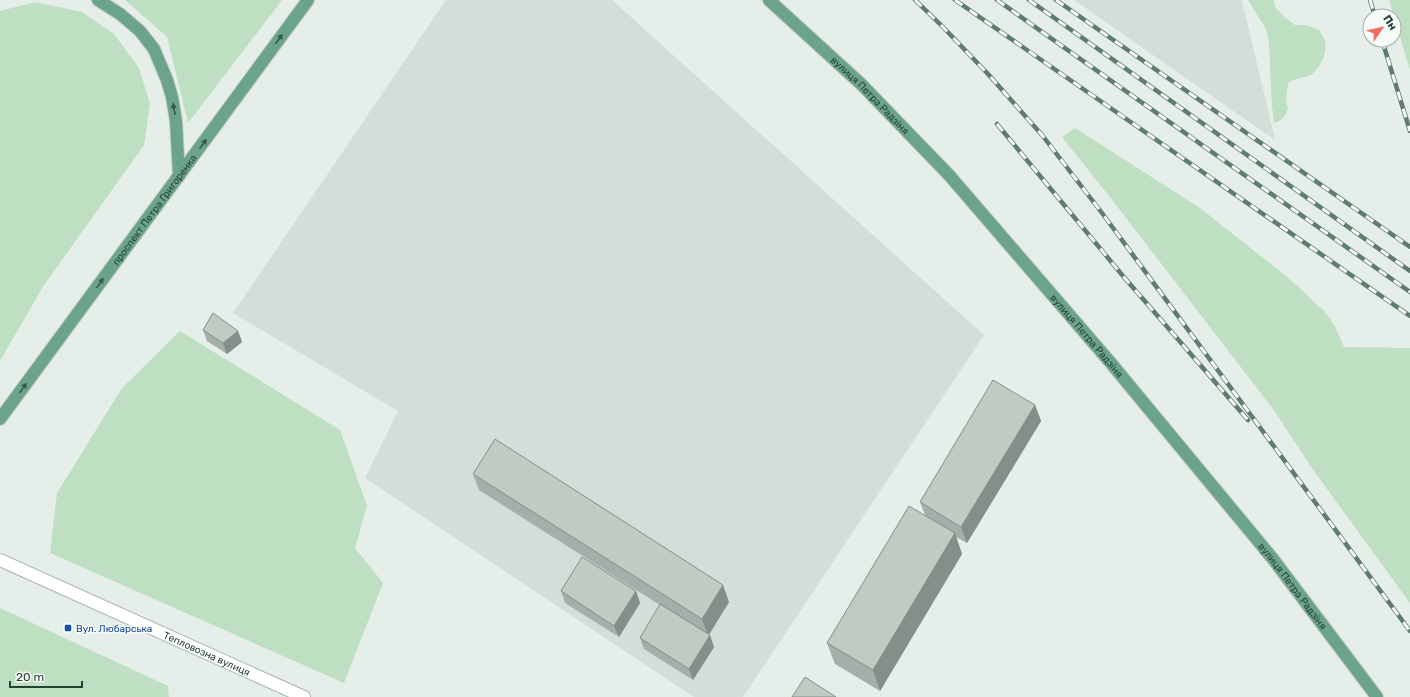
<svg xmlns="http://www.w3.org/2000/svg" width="1410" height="697" font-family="Rubik,sans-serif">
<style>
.built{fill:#d4ded8}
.green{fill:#bfdfc3}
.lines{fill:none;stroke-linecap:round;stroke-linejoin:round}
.minor-casing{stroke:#a8b7af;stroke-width:14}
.major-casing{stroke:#c2cac6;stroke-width:14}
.minor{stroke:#fff;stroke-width:12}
.major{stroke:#6ba38b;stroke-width:12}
.rail-casing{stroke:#5f7c6f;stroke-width:4.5}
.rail{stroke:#f6fbf8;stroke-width:3;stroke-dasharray:9;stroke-linecap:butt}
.wall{fill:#a3afa9}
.shaded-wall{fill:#858f89}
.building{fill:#beccc4;stroke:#858f89}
.oneway{fill:#365a4a}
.transit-dot{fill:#1a4fb4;stroke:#f6fbf8;stroke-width:1.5}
.labels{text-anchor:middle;stroke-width:3;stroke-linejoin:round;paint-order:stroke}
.street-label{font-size:10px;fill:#244134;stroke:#f6fbf8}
.transit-label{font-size:10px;fill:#164399;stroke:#f6fbf8;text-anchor:start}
</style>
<rect width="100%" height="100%" fill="#e6eee9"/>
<g class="built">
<path d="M 446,0 L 612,0 L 984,335 L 743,697 L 694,697 L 365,478 L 398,411 L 233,313 Z"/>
<path d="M 1074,0 L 1242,0 L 1275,140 Z"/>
</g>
<g class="green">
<path d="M 125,0 L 282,0 L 188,123 L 167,37 Z"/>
<path d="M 1248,0 L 1274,0 L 1275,7 L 1284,17 L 1295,25 L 1307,25 L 1319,30 C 1321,33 1324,37 1325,41 C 1328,52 1320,71 1308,76 C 1299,79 1298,77 1288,83 L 1286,100 L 1288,109 C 1285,117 1282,121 1274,123 L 1272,106 L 1269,43 L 1266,29 Z"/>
<path d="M 1389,0 L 1410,0 L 1410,70 Z"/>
<path d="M 35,2 L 82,12 L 114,34 L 139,68 L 150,104 L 144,145 L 44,285 L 0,361 L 0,11 Z"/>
<path d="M 1075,128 L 1200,208 L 1291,280 L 1326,313 L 1335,327 L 1344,347 L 1410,348 L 1410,603 L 1314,471 L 1273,409 L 1113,201 L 1062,137 Z"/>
<path d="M 180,331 L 340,430 L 367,506 L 355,548 L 383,583 L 344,683 L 50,553 L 57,493 L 122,388 Z"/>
<path d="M 0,608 L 168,686 L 169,697 L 0,697 Z"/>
</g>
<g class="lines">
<defs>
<g id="minor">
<path id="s1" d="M 0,560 L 304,697"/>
</g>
<g id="major">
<path d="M 98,0 L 120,14 L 140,31 L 154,49 L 167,80 L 172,97 L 176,121 L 179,176"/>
<path id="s2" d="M 769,0 L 861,84 L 949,175 L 1110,362 L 1273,559 L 1377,697"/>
<path id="s3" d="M 0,419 L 308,0"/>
</g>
</defs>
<use href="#minor" class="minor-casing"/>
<use href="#major" class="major-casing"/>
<use href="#minor" class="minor"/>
<use href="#major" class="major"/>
<defs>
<g id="rail">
<path d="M 915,0 L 942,26 L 988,74 L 1042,135 L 1102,213 L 1410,631"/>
<path d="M 955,0 L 1410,316"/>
<path d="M 997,0 L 1410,292"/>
<path d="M 1029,0 L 1410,271"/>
<path d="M 1056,0 L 1410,247"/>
<path d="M 1370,0 L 1375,16"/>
<path d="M 1382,40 L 1410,131"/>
<path d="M 997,124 L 1123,276 L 1248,420"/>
</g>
</defs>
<use href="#rail" class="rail-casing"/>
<use href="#rail" class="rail"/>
</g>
<g class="wall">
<path d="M 203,330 L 238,331 L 242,342 L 227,354 L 207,341 Z"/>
<path d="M 1035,405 L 1041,421 L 967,543 L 956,537 L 962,554 L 880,691 L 835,664 L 827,643 L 925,515 L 920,502 Z"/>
<path d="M 473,474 L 729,602 L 709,635 L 714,647 L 693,680 L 644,649 L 640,638 L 660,605 L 479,490 Z"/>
<path d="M 561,591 L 636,591 L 640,603 L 619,637 L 565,603 Z"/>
</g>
<g class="shaded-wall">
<path d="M 238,331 L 242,342 L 227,354 L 223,343 Z"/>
<path d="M 1035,405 L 1041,421 L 967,543 L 961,527 Z"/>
<path d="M 955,533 L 962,554 L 880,691 L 873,670 Z"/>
<path d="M 723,585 L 729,602 L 708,636 L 702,619 Z"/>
<path d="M 636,591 L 640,603 L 619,637 L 614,626 Z"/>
<path d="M 710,635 L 714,647 L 693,680 L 689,669 Z"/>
</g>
<g class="building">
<path d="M 213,313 L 238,331 L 223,343 L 203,330 Z"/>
<path d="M 993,380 L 1035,405 L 961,527 L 920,502 Z"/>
<path d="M 495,439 L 723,585 L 702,619 L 473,474 Z"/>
<path d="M 909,506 L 955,533 L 873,670 L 827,643 Z"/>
<path d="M 582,557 L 636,591 L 614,626 L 561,591 Z"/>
<path d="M 660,604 L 710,635 L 689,669 L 640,638 Z"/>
<path d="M 805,677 L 836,697 L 792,697 Z"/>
</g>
<defs><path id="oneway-solid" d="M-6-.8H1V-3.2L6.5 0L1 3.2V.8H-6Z"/></defs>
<g class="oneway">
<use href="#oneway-solid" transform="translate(279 39) rotate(-54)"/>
<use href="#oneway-solid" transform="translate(174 109) rotate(-100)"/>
<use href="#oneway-solid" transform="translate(203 144) rotate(-54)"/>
<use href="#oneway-solid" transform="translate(100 283) rotate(-54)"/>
<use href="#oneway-solid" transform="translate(23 388) rotate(-54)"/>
</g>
<rect class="transit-dot" x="64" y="624" width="8" height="8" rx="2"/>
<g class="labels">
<g class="street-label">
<text dy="4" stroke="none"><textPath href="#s2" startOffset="139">вулиця Петра Радзіня</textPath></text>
<text dy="4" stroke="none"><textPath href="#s3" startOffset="260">проспект Петра Григоренка</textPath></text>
<text dy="4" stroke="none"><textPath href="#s2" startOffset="463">вулиця Петра Радзіня</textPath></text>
<text dy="4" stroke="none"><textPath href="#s2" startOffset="787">вулиця Петра Радзіня</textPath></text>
<text dy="4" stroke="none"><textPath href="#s1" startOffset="227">Тепловозна вулиця</textPath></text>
</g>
<g class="transit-label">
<text x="76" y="632">Вул. Любарська</text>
</g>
</g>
<g transform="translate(1382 28) rotate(56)"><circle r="19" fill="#f6fbf8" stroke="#a2b1aa"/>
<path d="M0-3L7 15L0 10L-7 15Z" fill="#f06e62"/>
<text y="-6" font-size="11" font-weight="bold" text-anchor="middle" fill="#244134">Пн</text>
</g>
<path d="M10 681v6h72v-6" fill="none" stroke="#244134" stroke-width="2"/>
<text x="16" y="681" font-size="12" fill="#244134" stroke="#f6fbf8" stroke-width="3" paint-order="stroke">20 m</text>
</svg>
